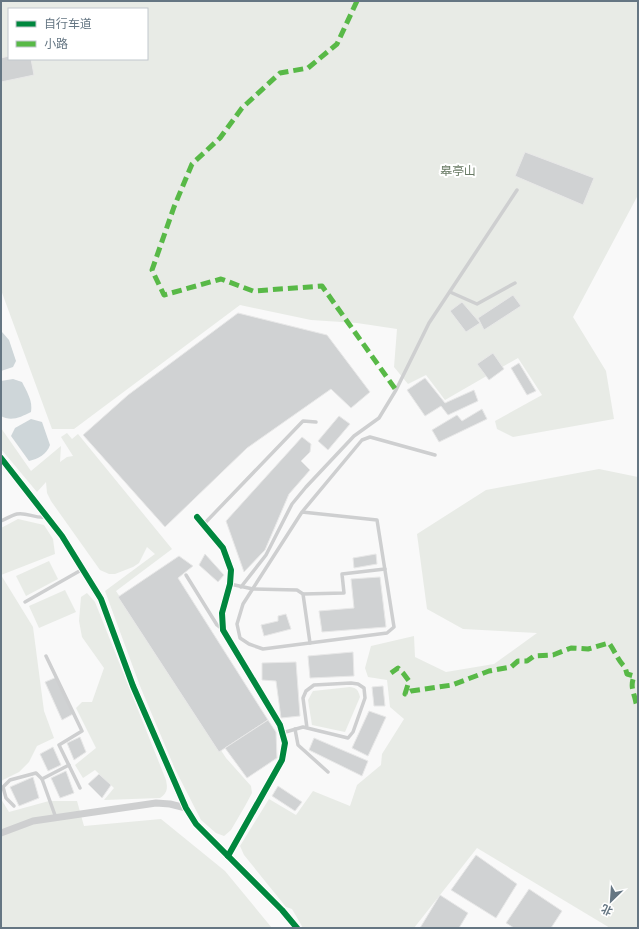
<svg xmlns="http://www.w3.org/2000/svg" width="639" height="929" font-family="'Noto Sans','Noto Sans SC',sans-serif">
<style>
.green{fill:#e8ebe6;fill-rule:evenodd}
.water{fill:#ced6d9}
.building{fill:#d0d2d3;stroke:#e8e8e8}
.lines{fill:none;stroke-linecap:round;stroke-linejoin:round}
.service{stroke:#cecfd0;stroke-width:3.5}
.minor{stroke:#cecfd0;stroke-width:7}
.quiet{stroke:#58b947;stroke-width:5;stroke-dasharray:10 5;stroke-linecap:butt}
.cycleway-casing{stroke:#fff;stroke-width:8}
.cycleway{stroke:#00873e;stroke-width:6}
.labels{text-anchor:middle;stroke-width:4;stroke-linejoin:round;paint-order:stroke}
.park-label{font-size:12px;fill:#687a64;stroke:#fff}
</style>
<rect width="100%" height="100%" fill="#f9f9f9"/>
<g class="green">
<path d="M 1,1 L 638,1 L 638,195 L 573,317 L 606,371 L 614,419 L 513,437 L 497,429 L 495,421 L 542,395 L 518,358 L 445,400 L 426,375 L 408,384 L 394,367 L 397,329 L 357,323 L 311,320 L 240,305 L 74,429 L 52,429 L 1,290 ZM 9,9 L 147,9 L 147,59 L 9,59 Z"/>
<path d="M 1,428 L 31,471 L 61,446 L 60,462 L 67,457 L 73,456 L 61,437 L 67,433 L 72,439 L 78,434 L 172,549 L 116,591 L 226,758 L 251,786 L 252,793 L 245,806 L 231,830 L 224,836 L 216,833 L 201,820 L 175,769 L 140,686 L 105,591 L 155,554 L 147,547 L 139,563 L 133,567 L 115,574 L 109,574 L 100,570 L 51,501 L 47,493 L 46,482 L 37,492 L 1,449 Z"/>
<path d="M 599,469 L 638,477 L 638,928 L 610,928 L 477,848 L 414,928 L 303,928 L 292,909 L 286,907 L 244,855 L 240,846 L 269,799 L 296,815 L 313,791 L 350,806 L 357,785 L 381,765 L 382,754 L 404,719 L 390,707 L 387,680 L 368,677 L 365,668 L 371,646 L 414,636 L 415,657 L 446,672 L 494,664 L 537,633 L 463,629 L 427,609 L 417,534 L 486,490 Z"/>
<path d="M 18,519 L 44,525 L 53,539 L 55,554 L 1,575 L 33,627 L 44,711 L 54,738 L 37,746 L 29,762 L 19,772 L 1,781 L 1,528 Z"/>
<path d="M 49,561 L 58,579 L 26,596 L 16,576 Z"/>
<path d="M 65,590 L 76,612 L 39,628 L 29,606 Z"/>
<path d="M 87,593 L 95,602 L 166,780 C 168,789 167,793 160,798 L 104,800 L 114,788 L 95,770 L 83,778 L 75,765 L 96,748 L 76,708 L 82,702 L 92,702 L 104,668 L 82,637 L 79,621 L 81,597 Z"/>
<path d="M 350,687 C 357,688 358,690 360,697 L 345,732 L 312,725 L 308,700 L 313,691 Z"/>
<path d="M 1,799 L 9,812 L 49,801 L 77,801 L 84,826 L 161,819 L 225,871 L 272,928 L 1,928 Z"/>
</g>
<g class="water">
<path d="M 2,332 L 9,340 L 16,361 L 13,367 L 1,371 L 1,333 Z"/>
<path d="M 13,379 L 22,382 C 27,392 33,401 31,412 C 21,417 11,422 1,416 L 1,381 Z"/>
<path d="M 31,419 L 42,422 L 50,445 C 47,454 38,459 29,461 L 11,436 L 15,428 Z"/>
</g>
<g class="building">
<path d="M 9,56 L 9,59 L 31,59 L 34,75 L 1,82 L 1,58 Z"/>
<path d="M 525,152 L 594,178 L 583,205 L 515,176 Z"/>
<path d="M 513,295 L 521,306 L 484,330 L 478,318 Z"/>
<path d="M 462,302 L 480,323 L 466,332 L 450,311 Z"/>
<path d="M 238,313 L 327,335 L 370,392 L 351,408 L 331,389 L 247,448 L 165,527 L 83,435 L 128,395 Z"/>
<path d="M 493,353 L 504,369 L 489,380 L 477,364 Z"/>
<path d="M 519,363 L 536,391 L 527,395 L 511,368 Z"/>
<path d="M 425,378 L 445,403 L 474,390 L 478,401 L 448,415 L 441,406 L 425,416 L 407,390 Z"/>
<path d="M 482,409 L 487,419 L 439,442 L 432,430 L 457,415 L 462,421 Z"/>
<path d="M 339,416 L 350,424 L 328,450 L 318,441 Z"/>
<path d="M 302,437 L 311,444 L 310,452 L 301,461 L 310,470 L 289,494 L 265,550 L 244,572 L 226,521 Z"/>
<path d="M 205,554 L 224,575 L 218,582 L 199,565 Z"/>
<path d="M 376,554 L 377,564 L 354,568 L 353,558 Z"/>
<path d="M 179,556 L 193,566 L 178,578 L 268,720 L 219,752 L 118,597 Z"/>
<path d="M 380,577 L 386,627 L 322,632 L 319,611 L 354,608 L 351,579 Z"/>
<path d="M 286,614 L 291,629 L 264,636 L 261,625 L 278,621 L 278,616 Z"/>
<path d="M 353,652 L 354,676 L 310,678 L 308,656 Z"/>
<path d="M 296,662 L 300,716 L 281,718 L 276,681 L 262,680 L 262,663 Z"/>
<path d="M 57,677 L 73,714 L 62,720 L 45,682 Z"/>
<path d="M 383,686 L 385,706 L 374,706 L 372,687 Z"/>
<path d="M 369,711 L 386,717 L 368,756 L 352,748 Z"/>
<path d="M 268,720 L 276,732 L 277,758 L 247,778 L 225,748 Z"/>
<path d="M 80,737 L 86,752 L 74,760 L 67,743 Z"/>
<path d="M 314,738 L 368,761 L 362,776 L 309,750 Z"/>
<path d="M 53,747 L 61,765 L 48,771 L 40,754 Z"/>
<path d="M 66,771 L 74,793 L 60,798 L 51,778 Z"/>
<path d="M 99,774 L 111,785 L 102,798 L 88,784 Z"/>
<path d="M 33,777 L 39,798 L 19,806 L 10,787 Z"/>
<path d="M 278,786 L 302,802 L 295,811 L 272,796 Z"/>
<path d="M 476,855 L 517,884 L 496,918 L 451,890 Z"/>
<path d="M 529,889 L 562,911 L 551,928 L 514,928 L 506,923 Z"/>
<path d="M 440,895 L 468,913 L 459,928 L 420,928 Z"/>
</g>
<g class="lines">
<g class="service">
<path d="M 450,292 L 477,304 L 515,283"/>
<path d="M 302,512 L 377,520 L 394,627 L 387,633 L 263,649 L 249,644 L 240,638 L 237,624 L 243,604 L 302,512 L 362,440 L 370,437 L 435,455"/>
<path d="M 1,521 C 6,519 12,515 17,514 C 27,512 35,519 47,517"/>
<path d="M 203,525 L 303,421 L 316,422"/>
<path d="M 186,575 L 217,625 L 222,629"/>
<path d="M 230,584 L 253,589 L 297,590 L 303,594 L 310,643"/>
<path d="M 241,587 L 266,555 L 292,504 L 306,487 L 354,436 L 379,418 L 396,390 L 429,323 L 517,190"/>
<path d="M 303,594 L 344,593 L 342,574 L 385,569"/>
<path d="M 25,602 L 83,569"/>
<path d="M 46,656 L 82,731 L 59,745 L 80,788"/>
<path d="M 295,729 L 298,745 L 328,772"/>
<path d="M 282,733 L 303,727 L 348,738 L 353,732 L 365,698 L 364,688 L 358,684 L 351,683 L 314,685 L 306,691 L 303,698 L 307,728"/>
<path d="M 42,779 L 56,818"/>
<path d="M 14,806 L 6,798 L 3,787 L 10,780 L 36,773 L 42,779 L 69,765"/>
</g>
<g class="minor">
<path d="M 1,458 L 62,536 L 101,599 L 133,686 L 186,808 L 196,824 L 282,910 L 297,928"/>
<path d="M 197,517 L 223,548 L 231,570 L 230,584 L 222,613 L 223,630 L 280,725 L 285,743 L 282,760 L 228,856"/>
<path d="M 1,833 L 33,821 L 156,803 L 170,804 L 186,808"/>
</g>
<g class="quiet">
<path d="M 357,1 L 337,44 L 308,68 L 280,73 L 242,108 L 220,138 L 192,164 L 174,207 L 152,270 L 164,295 L 221,279 L 253,291 L 322,286 L 396,390"/>
<path d="M 391,673 L 398,668 L 403,673 L 409,681 L 405,694 L 411,691 L 452,685 L 489,671 L 511,667 L 518,661 L 527,661 L 534,656 L 553,655 L 571,648 L 588,649 L 609,643 C 615,651 618,661 625,667 L 627,674 L 634,676 C 631,685 632,687 634,695 C 636,700 635,703 638,707"/>
</g>
<defs>
<g id="cycleway">
<path d="M 1,458 L 62,536 L 101,599 L 133,686 L 186,808 L 196,824 L 282,910 L 297,928"/>
<path d="M 197,517 L 223,548 L 231,570 L 230,584 L 222,613 L 223,630 L 280,725 L 285,743 L 282,760 L 228,856"/>
</g>
</defs>
<use href="#cycleway" class="cycleway-casing"/>
<use href="#cycleway" class="cycleway"/>
</g>
<g class="labels">
<g class="park-label">
<text x="458" y="175">皋亭山</text>
</g>
</g>
<rect width="639" height="929" fill="none" stroke="#657683" stroke-width="4"/>
<rect x="8" y="8" width="140" height="52" fill="#ffffff" stroke="#c1c8cd"/>
<rect x="16" y="21" width="20" height="6" fill="#00873e" stroke="#c1c8cd"/>
<text x="44" y="28" font-size="12" fill="#657683">自行车道</text>
<rect x="16" y="41" width="20" height="6" fill="#58b947" stroke="#c1c8cd"/>
<text x="44" y="48" font-size="12" fill="#657683">小路</text>
<g transform="translate(611 901) rotate(205)" stroke="#ffffff" stroke-width="3" paint-order="stroke">
<path d="M0-3L7 15L0 10L-7 15Z" fill="#657683"/>
<text y="-6" font-size="11" font-weight="bold" text-anchor="middle" fill="#657683">北</text>
</g>
</svg>
